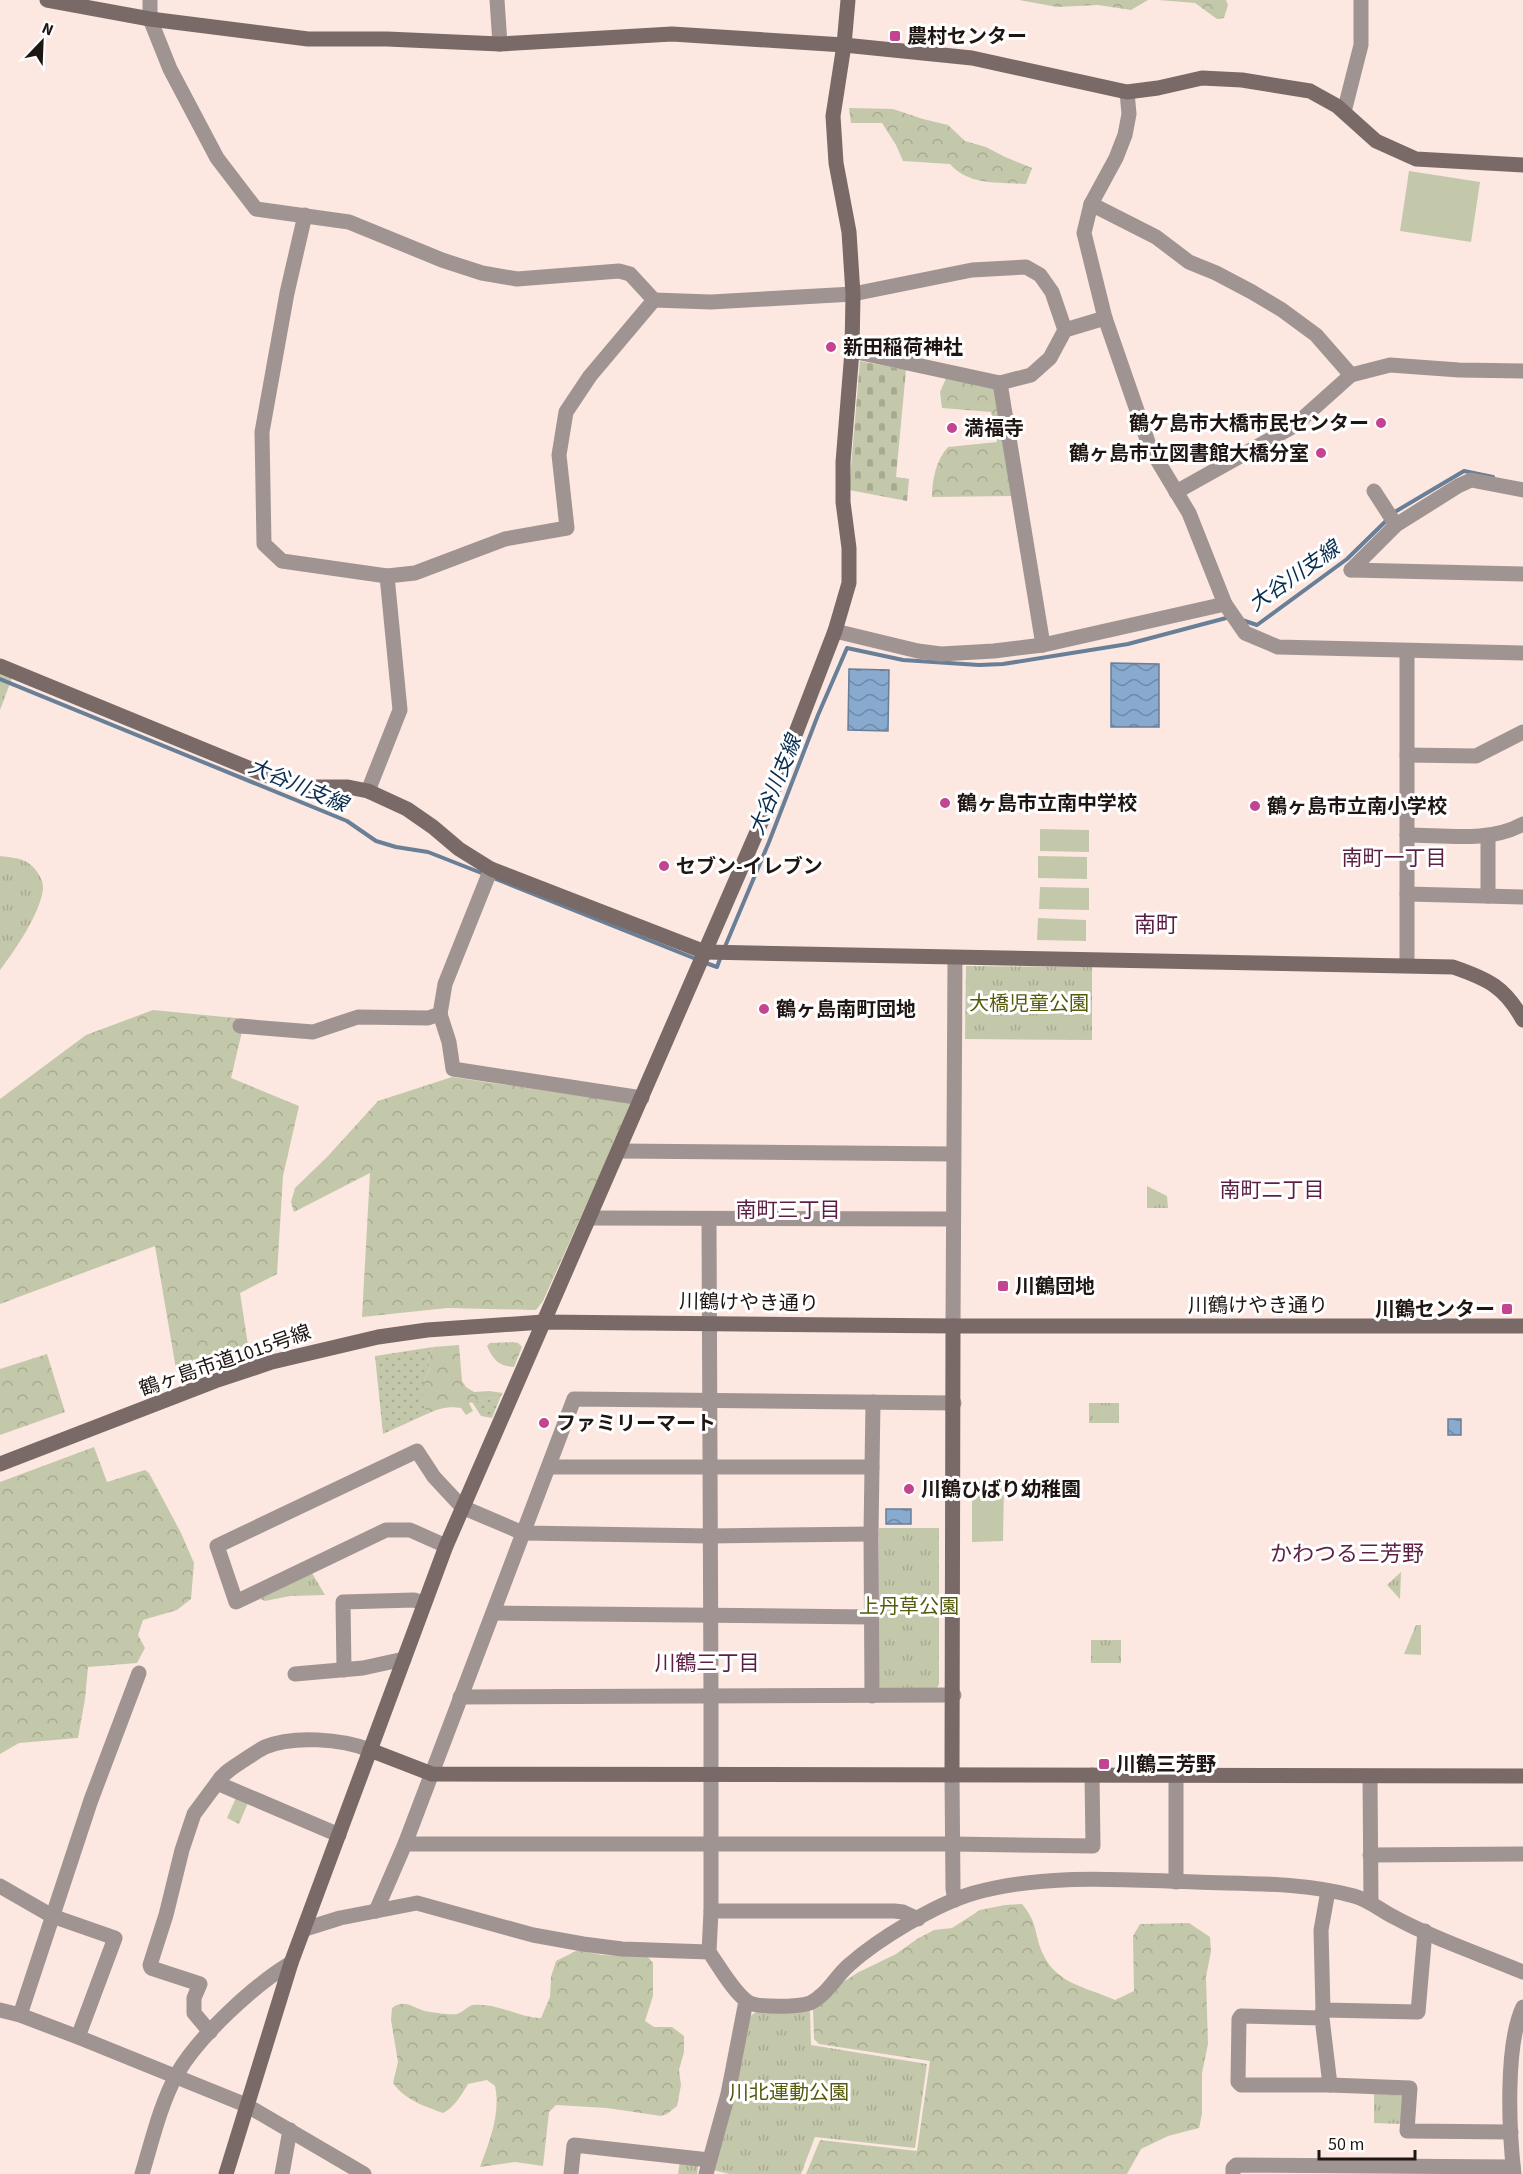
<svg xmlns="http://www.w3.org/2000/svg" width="1523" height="2174" font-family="'Source Sans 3','Noto Sans JP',sans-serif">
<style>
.grass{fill:url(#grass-dots)}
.forest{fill:url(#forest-crowns)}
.cemetery{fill:url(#cemetery-stones)}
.park{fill:url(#park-tufts)}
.pitch{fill:#c4c8aa}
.water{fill:url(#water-waves);stroke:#697e97;stroke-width:1.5}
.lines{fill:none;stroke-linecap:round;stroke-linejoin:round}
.stream{stroke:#697e97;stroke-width:4}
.street{stroke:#a09492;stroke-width:15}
.secondary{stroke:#7a6a67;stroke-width:15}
.poi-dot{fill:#c34591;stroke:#fff;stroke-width:2}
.labels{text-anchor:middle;stroke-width:6;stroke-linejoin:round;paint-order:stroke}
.poi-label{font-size:20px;font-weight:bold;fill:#1f1613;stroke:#fff;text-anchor:start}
.park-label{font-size:20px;fill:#565a0b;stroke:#fff}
.street-label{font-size:20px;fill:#1f1613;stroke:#fff}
.water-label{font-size:21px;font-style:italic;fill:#072c50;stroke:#fff}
.neighbourhood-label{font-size:21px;fill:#5c1f43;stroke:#fff}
.quarter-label{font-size:22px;fill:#5c1f43;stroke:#fff}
</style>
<defs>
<pattern id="grass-dots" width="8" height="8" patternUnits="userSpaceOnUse" patternTransform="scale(1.5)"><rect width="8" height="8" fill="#c4c8aa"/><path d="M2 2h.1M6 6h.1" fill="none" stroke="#a8ab91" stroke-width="1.8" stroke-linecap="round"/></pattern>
<pattern id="forest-crowns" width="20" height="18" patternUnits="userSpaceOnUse" patternTransform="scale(1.5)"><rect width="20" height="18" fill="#c4c8aa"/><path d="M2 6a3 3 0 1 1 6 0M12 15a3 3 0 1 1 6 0" fill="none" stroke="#a8ab91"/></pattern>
<pattern id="cemetery-stones" width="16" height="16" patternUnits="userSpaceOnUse" patternTransform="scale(1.5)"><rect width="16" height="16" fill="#c4c8aa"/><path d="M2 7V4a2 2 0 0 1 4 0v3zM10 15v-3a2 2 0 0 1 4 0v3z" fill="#a8ab91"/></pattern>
<pattern id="park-tufts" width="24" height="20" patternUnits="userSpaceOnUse" patternTransform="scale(1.5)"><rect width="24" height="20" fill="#c4c8aa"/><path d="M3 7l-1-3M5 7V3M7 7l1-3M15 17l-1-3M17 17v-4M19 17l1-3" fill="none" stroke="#a8ab91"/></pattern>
<pattern id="water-waves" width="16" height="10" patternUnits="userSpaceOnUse" patternTransform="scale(1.5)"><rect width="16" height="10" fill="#89aacf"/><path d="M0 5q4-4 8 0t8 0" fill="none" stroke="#6f89a7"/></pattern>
</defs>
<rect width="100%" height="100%" fill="#fce8e0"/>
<g class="grass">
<path d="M 433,1347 L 428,1359 L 430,1368 L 423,1385 L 425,1410 L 429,1413 L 383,1434 L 375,1356 Z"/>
<path d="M 501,1396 L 492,1418 L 481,1416 L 472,1402 Z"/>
</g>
<g class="forest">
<path d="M 1019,0 L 1148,0 L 1131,10 L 1098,5 L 1057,7 Z"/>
<path d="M 1158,0 L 1226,0 L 1228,5 L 1224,18 L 1217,19 L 1195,3 Z"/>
<path d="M 849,108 L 893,109 L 923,119 L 948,125 L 965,141 L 986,147 L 1005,157 L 1032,168 L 1026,184 C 999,182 969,186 950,164 L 903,161 L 896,145 L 882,123 L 851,123 Z"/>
<path d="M 947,376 L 998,387 L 1014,496 L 932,497 C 932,480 936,460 948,447 L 997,442 L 991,412 L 942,408 L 940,392 Z"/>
<path d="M 153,1010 L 245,1019 L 231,1078 L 299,1106 L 283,1176 L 277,1274 L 240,1293 L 248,1345 L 176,1369 L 155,1246 L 0,1304 L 0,1099 L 86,1035 Z"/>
<path d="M 452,1077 L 632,1103 L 543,1301 L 536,1310 L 447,1308 L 362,1317 L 370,1173 L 294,1212 L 291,1202 L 295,1188 L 328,1156 L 378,1101 Z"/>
<path d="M 513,1342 L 518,1343 L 522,1347 L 514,1367 C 499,1366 493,1360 487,1346 L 490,1343 Z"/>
<path d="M 459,1345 L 462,1381 L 466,1387 L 474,1392 L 489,1391 L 503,1393 L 501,1396 L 469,1403 L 473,1411 L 466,1415 L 461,1408 C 449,1406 441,1408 429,1413 L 425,1410 L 422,1399 L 423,1385 L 430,1368 L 428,1359 L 433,1347 Z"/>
<path d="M 47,1354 L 65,1412 L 0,1435 L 0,1369 Z"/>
<path d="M 94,1447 L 107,1482 L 145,1470 L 149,1473 L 181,1533 L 194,1563 L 191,1599 L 177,1610 L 143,1620 L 138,1635 L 145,1648 L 137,1663 L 88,1667 L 85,1699 L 78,1738 L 19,1743 L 0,1754 L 0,1482 Z"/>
<path d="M 1022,1904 C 1036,1921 1034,1928 1040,1947 C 1053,1984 1084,1986 1115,2000 L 1134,1991 L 1133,1936 L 1140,1924 L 1189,1923 L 1210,1937 L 1211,1951 L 1206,1977 L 1208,2044 L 1202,2073 L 1202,2114 L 1199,2128 L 1168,2136 L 1141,2149 L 1127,2174 L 806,2174 L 820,2140 L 917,2151 L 930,2061 L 819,2044 L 814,2039 L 813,2007 L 837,1986 L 857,1973 L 896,1954 L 917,1939 L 934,1930 L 952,1928 L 980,1910 L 1005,1905 Z"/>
<path d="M 578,1950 L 602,1955 L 648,1957 L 653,1963 L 653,1996 L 645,2021 L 654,2027 L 672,2027 L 684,2036 L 684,2052 L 679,2070 L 681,2085 L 677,2106 L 667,2114 L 661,2116 L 607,2108 L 556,2105 L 549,2112 L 543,2166 L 515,2162 L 480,2167 C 489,2142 501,2114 495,2086 L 487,2080 L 468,2084 C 462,2094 454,2108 443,2113 C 424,2106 405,2100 393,2083 L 398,2062 L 391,2020 L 392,2008 C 405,1997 415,2010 430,2012 C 437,2013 450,2015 457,2014 C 463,2012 468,2006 473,2005 C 495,2002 521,2018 541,2018 L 550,1997 L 551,1977 L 556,1961 Z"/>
</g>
<path class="cemetery" d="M 860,361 L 906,370 L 896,477 L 909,479 L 907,501 L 849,490 Z"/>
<g class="park">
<path d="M 0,673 L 12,678 L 0,710 Z"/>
<path d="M 0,856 C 8,857 20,858 27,862 C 35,867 44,879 43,889 C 40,914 15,950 0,970 Z"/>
<path d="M 966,966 L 1092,967 L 1092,1040 L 965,1039 Z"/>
<path d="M 1147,1186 L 1167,1196 L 1168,1208 L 1147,1208 Z"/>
<rect x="1089" y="1403" width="30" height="20"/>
<path d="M 879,1528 L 939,1528 L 939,1684 L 936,1690 L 878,1689 Z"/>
<path d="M 1401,1572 L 1400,1599 L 1387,1585 Z"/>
<path d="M 312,1573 L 325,1595 L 290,1596 L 265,1601 L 260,1599 Z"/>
<path d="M 1416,1625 L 1421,1625 L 1421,1655 L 1404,1654 Z"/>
<rect x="1091" y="1640" width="30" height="23"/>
<path d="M 238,1793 L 250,1798 L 239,1824 L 227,1818 Z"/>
<path d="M 810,2009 L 811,2045 L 927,2064 L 915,2148 L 815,2137 L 801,2174 L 729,2174 L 713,2170 L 749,2017 L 756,2012 Z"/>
<path d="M 1374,2093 L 1403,2094 L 1402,2124 L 1374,2123 Z"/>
<path d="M 680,2161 L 695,2163 L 698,2167 L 697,2174 L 678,2174 Z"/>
</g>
<g class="pitch">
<path d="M 1409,171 L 1480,182 L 1471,242 L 1400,231 Z"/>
<path d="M 1040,829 L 1089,830 L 1089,852 L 1040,851 Z"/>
<path d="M 1038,856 L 1087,857 L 1087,879 L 1038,878 Z"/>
<path d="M 1040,887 L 1089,888 L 1089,910 L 1039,909 Z"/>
<path d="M 1038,918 L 1086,920 L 1086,941 L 1037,940 Z"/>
<path d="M 972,1482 L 1004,1482 L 1003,1541 L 972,1542 Z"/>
</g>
<g class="water">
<path d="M 1111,663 L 1159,664 L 1159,727 L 1111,727 Z"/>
<path d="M 849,669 L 889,670 L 888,731 L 848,730 Z"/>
<rect x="1448" y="1419" width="13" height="16"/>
<rect x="886" y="1509" width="25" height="15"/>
</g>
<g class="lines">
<g class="stream">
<path d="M 1393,513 L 1464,471 L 1493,477"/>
<path d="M 1242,620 L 1257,625 L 1347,559 L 1388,519"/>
<path d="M 0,679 L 347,821 L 376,841 L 396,847 L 428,852 L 484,874"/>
<path d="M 491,877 L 696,959"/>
<path d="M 724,949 L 769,842 L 818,715 L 847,648 L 903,660 L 979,665 L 1003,664 L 1128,644 L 1230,617"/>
<path d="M 703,962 L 717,967 L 721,956"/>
</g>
<g class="street">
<path d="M 150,0 L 150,19 L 170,69 L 217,158 L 256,209 L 349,222 L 442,260 L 482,273 L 517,279 L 619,271 L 630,274 L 654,300"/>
<path d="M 497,0 L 500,44"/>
<path d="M 1127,92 L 1129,114 L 1125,135 L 1116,158 L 1091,204 L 1084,233 L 1105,318 L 1150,448 L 1189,513 L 1225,604 L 1245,633 L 1278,647 L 1523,653"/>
<path d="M 1344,112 L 1361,45 L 1361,0"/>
<path d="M 1091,204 L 1156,237 L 1189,262 L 1216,273 L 1252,292 L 1282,310 L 1316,335 L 1351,375"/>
<path d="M 305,215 L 287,293 L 262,432 L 264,544 L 282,561 L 387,576 L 415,573 L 505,539 L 567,528 L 559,455 L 566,412 L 590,376 L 654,300 L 711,302 L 853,294 L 972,270 L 1026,267 L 1040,275 L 1052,292 L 1065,330"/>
<path d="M 852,351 L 1000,383 L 1031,375 L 1050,358 L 1065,330 L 1105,318"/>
<path d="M 1000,383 L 1043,645"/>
<path d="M 1374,491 L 1396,525"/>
<path d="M 1176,492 L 1294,426 L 1351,375 L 1390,365 L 1459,370 L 1523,371"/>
<path d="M 1351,570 L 1396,525 L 1458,486 L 1471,480 L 1523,490"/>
<path d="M 1351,570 L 1523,574"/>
<path d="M 835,631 L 918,651 L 941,654 L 994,651 L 1043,645 L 1225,604"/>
<path d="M 1407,652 L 1407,965"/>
<path d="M 1407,755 L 1476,756 L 1523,732"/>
<path d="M 368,791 L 400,710 L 387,576"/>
<path d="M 1407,835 C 1444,835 1489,843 1523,824"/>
<path d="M 491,869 L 445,984 L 440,1014 L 449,1042 L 453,1069 L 642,1098"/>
<path d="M 1407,894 L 1523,897"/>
<path d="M 1488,896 L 1488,836"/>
<path d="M 240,1026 L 313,1032 L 358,1017 L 428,1018 L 440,1014"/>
<path d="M 619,1151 L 953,1154"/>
<path d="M 590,1218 L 953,1219"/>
<path d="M 953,1326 L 955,958"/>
<path d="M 549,1467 L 872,1467"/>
<path d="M 446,1546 L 410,1530 L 386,1530 L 236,1602 L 217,1546 L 417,1451 L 434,1477 L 462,1507 L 523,1533 L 710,1536 L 871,1534"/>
<path d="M 493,1613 L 871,1617"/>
<path d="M 344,1670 L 343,1602 L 414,1600 L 424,1603"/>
<path d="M 295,1674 L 363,1668 L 404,1659"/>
<path d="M 872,1696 L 871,1534 L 873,1402"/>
<path d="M 460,1697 L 954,1695"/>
<path d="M 952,1775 L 953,1889 L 955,1900"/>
<path d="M 1176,1775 L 1176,1882"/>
<path d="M 1370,1777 L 1371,1902"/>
<path d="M 217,1783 C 223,1773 232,1768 241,1762 C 249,1757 257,1751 265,1747 C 293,1735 342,1739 370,1750"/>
<path d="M 405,1844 L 953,1844 L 1093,1846 L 1092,1775"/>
<path d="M 1370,1855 L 1523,1854"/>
<path d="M 0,1886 L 52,1916 L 115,1938 L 78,2037"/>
<path d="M 1328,1891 L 1321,1930 L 1323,2010 L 1418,2012 L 1425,1931"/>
<path d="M 376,1911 L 405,1844 L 574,1399 L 954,1403"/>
<path d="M 711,1911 L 894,1911 L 903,1912 L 918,1919"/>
<path d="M 305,1929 L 340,1918 L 417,1903 L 533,1935 L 583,1944 L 622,1949 L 709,1952 C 719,1966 734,1993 748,2002 C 757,2008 799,2007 810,2003 C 826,1996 836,1976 849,1965 C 878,1939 936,1904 974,1893 C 1046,1873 1123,1880 1196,1882 C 1248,1884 1303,1882 1354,1896 C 1369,1900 1380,1910 1394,1917 C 1434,1939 1480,1954 1523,1972"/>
<path d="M 709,1952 L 711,1911 L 711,1697 L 709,1219"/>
<path d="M 0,2010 L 20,2015 L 78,2037 L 246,2105 L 364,2174"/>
<path d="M 20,2015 L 91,1800 L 139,1673"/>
<path d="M 1322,2018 L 1330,2085 L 1241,2085 L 1238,2082 L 1239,2019 L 1241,2016 L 1322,2018 L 1323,2010"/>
<path d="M 210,2032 L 194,2013 L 194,1998 L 200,1984 L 151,1968 L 150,1965 L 166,1915 L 182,1850 L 194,1814 L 217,1783 L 339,1835"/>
<path d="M 1330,2085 L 1410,2088 L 1407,2131 L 1511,2132"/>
<path d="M 142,2174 C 152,2141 160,2105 177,2074 C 198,2037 254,1985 291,1963"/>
<path d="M 282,2174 L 290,2130"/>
<path d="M 571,2174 L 574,2145 L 709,2160"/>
<path d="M 706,2174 L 728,2094 L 746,2001"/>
<path d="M 1233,2174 L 1233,2168 L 1236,2165 L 1513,2167"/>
<path d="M 1514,2174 C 1509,2131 1505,2045 1523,2007"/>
</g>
<g class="secondary">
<path d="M 47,0 L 150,19 L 308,39 L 387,39 L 500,44 L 672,34 L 844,45 L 972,58 L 1127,92 L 1158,88 L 1202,78 L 1242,80 L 1310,91 L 1337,106 L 1376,141 L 1416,159 L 1523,165"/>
<path d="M 0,666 L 273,778 L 315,787 L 348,787 L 368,791 L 407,809 L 433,827 L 459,849 L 491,869 L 705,952 L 1453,967 C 1488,979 1505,987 1523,1020"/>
<path d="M 0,1464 L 215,1381 L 272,1362 L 378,1337 L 427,1330 L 543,1322 L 953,1326 L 1523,1326"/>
<path d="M 370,1750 L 432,1774 L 1523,1776"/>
<path d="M 952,1775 L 953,1326"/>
<path d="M 226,2174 L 291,1963 L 446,1546 L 763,818 L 835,631 L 849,583 L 849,548 L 843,502 L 843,462 L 852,351 L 853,294 L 849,232 L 836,163 L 833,116 L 844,45 L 848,0"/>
</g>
</g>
<g class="poi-dot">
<rect x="889" y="30" width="12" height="12" rx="3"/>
<circle cx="831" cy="347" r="6"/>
<circle cx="1381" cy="423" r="6"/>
<circle cx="952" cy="428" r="6"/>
<circle cx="1321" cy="453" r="6"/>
<circle cx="945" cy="803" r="6"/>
<circle cx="1255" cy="806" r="6"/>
<circle cx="664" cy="866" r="6"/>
<circle cx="764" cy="1009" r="6"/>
<rect x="997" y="1280" width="12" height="12" rx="3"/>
<rect x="1501" y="1303" width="12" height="12" rx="3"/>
<circle cx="544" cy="1423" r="6"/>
<circle cx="909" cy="1489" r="6"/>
<rect x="1098" y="1758" width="12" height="12" rx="3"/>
</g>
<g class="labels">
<g class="poi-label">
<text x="907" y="43">農村センター</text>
<text x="843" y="354">新田稲荷神社</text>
<text x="1369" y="430" text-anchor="end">鶴ケ島市大橋市民センター</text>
<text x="964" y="435">満福寺</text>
<text x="1309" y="460" text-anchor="end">鶴ヶ島市立図書館大橋分室</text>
<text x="957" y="810">鶴ヶ島市立南中学校</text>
<text x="1267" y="813">鶴ヶ島市立南小学校</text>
<text x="676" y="873">セブン-イレブン</text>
<text x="776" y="1016">鶴ヶ島南町団地</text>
<text x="1015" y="1293">川鶴団地</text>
<text x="1495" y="1316" text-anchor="end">川鶴センター</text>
<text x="556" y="1430">ファミリーマート</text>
<text x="921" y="1496">川鶴ひばり幼稚園</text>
<text x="1116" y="1771">川鶴三芳野</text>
</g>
<g class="park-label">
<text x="1029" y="1010">大橋児童公園</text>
<text x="909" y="1613">上丹草公園</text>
<text x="789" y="2099">川北運動公園</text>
</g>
<g class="street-label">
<text transform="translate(749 1302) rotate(1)" y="7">川鶴けやき通り</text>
<text x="1258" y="1312">川鶴けやき通り</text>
<text transform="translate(225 1360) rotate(-19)" y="7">鶴ヶ島市道1015号線</text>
</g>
<g class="water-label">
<text transform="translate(1294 576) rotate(-35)" y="7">大谷川支線</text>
<text transform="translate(298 785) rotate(23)" y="7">大谷川支線</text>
<text transform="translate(775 785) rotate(-68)" y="7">大谷川支線</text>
</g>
<g class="neighbourhood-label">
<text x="1394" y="865">南町一丁目</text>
<text x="1272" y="1197">南町二丁目</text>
<text x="788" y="1217">南町三丁目</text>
<text x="707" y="1670">川鶴三丁目</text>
</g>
<g class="quarter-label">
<text x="1156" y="932">南町</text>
<text x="1347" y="1561">かわつる三芳野</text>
</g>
</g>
<g transform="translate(42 42) rotate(23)" stroke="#ffffff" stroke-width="4.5" paint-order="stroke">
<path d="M0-4.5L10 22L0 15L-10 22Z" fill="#1f1613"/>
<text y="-9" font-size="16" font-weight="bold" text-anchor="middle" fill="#1f1613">N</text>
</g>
<path d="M1319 2150v9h96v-9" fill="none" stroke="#1f1613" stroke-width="3"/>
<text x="1328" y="2150" font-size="18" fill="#1f1613" stroke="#ffffff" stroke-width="4.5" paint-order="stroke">50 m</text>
</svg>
